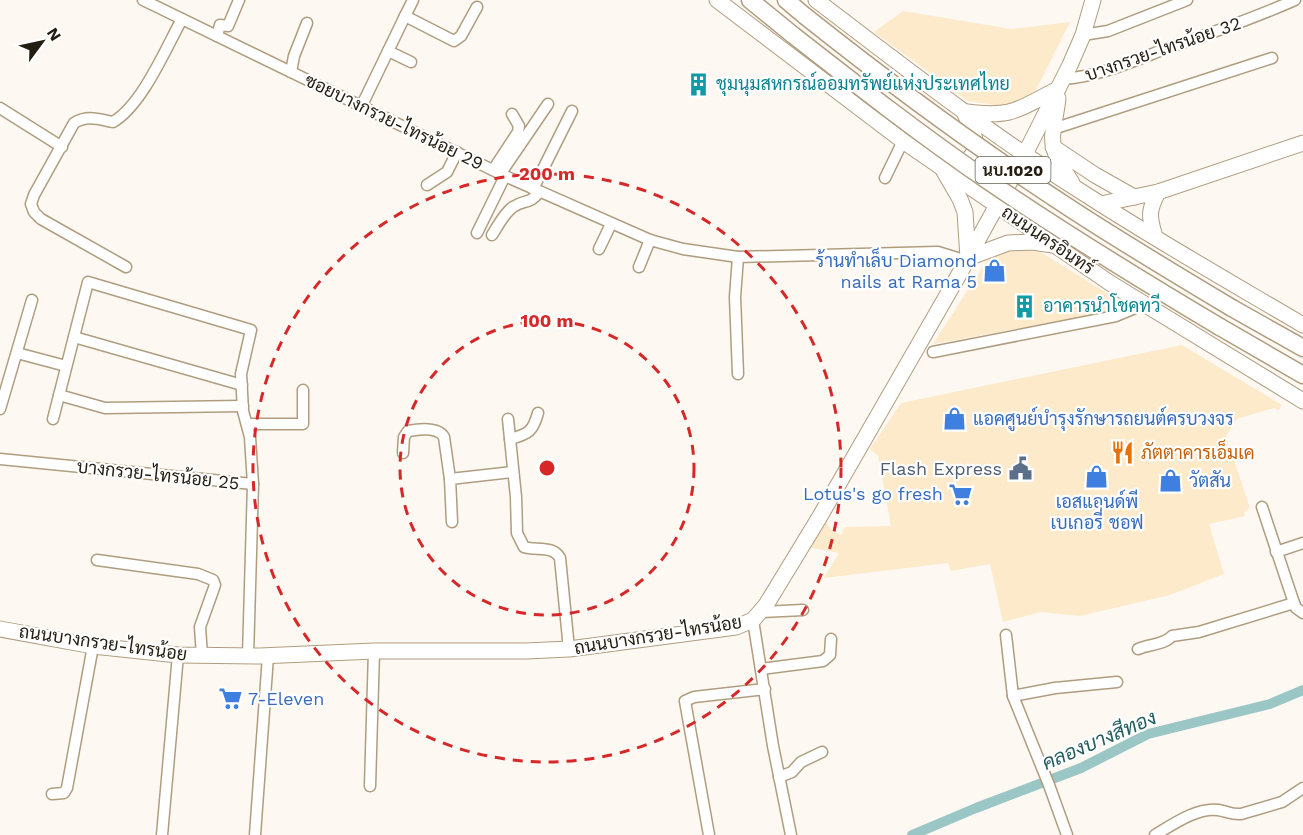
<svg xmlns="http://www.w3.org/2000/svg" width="1303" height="835" font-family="'Work Sans',Sarabun,sans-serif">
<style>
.built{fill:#fdeacb}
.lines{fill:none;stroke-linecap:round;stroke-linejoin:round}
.canal{stroke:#9ac6c6;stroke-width:10}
.street-casing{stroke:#b09d7f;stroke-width:13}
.secondary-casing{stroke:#b09d7f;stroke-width:17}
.primary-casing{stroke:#b09d7f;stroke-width:19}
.street{stroke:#fff;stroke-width:10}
.secondary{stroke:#fff;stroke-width:15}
.primary{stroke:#fff;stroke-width:16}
.primary-bridge-casing{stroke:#b09d7f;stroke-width:19;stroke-linecap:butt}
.primary-bridge{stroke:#fff;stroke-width:16}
.ring{fill:none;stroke:#d62828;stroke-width:3;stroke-dasharray:10 8}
.labels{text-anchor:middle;stroke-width:4.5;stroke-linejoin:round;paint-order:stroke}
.shield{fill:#fff;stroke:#666158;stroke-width:1.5}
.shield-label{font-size:16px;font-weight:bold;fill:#241d11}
.street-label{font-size:18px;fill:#241d11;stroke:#fff}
.culture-label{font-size:18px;fill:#0d838f;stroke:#fff;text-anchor:start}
.shop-label{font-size:18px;fill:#366cbe;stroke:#fff;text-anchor:start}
.food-label{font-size:18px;fill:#c56008;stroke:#fff;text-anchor:start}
.service-label{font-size:18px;fill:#4e5e75;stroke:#fff;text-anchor:end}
.water-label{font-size:20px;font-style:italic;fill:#225e5f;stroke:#fff}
.centre{fill:#d62828;stroke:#fff;stroke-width:3}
.ring-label{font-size:18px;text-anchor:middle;font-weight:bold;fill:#d62828;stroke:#fff;stroke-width:4.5;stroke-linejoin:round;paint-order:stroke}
</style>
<rect width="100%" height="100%" fill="#fdf9f2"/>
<g class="built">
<path d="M 903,11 L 1011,29 L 1070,22 L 1036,90 L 1009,107 L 968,101 L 874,32 Z"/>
<path d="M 1013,247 L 1042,253 L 1131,308 L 933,344 L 985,263 L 997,253 Z"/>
<path d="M 1182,345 L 1282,405 L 1279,410 L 1274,408 L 1237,419 L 1226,436 L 1250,508 L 1244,512 L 1245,516 L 1209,524 L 1224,574 L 1170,595 L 1080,616 L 1041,612 L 1003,622 L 990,564 L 951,571 L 948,563 L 824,578 L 839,553 L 808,547 L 825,521 L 832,531 L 841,535 L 845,527 L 891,526 L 878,456 L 870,449 L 901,403 Z"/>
</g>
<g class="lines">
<path class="canal" d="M 912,835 L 976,808 L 1081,768 L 1148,734 L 1270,704 L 1303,690"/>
<defs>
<g id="street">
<path d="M 143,0 L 505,176 L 650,240 L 683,249 L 738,257 L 938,252 L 967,261"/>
<path d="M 405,16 L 413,0"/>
<path d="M 1083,35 L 1108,31 L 1187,0"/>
<path d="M 217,36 L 220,25 L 228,26 L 239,0"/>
<path d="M 388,51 L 411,62"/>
<path d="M 291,72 L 294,56 L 307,23"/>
<path d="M 1064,79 C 1100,76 1131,62 1165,49 C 1209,34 1252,19 1295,0"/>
<path d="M 362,105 L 405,16 L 454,41 L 461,36 L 477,7"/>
<path d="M 0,108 L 62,147"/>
<path d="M 1053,129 L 1272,58"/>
<path d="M 493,170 L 518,132 L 519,126 L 512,114"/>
<path d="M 501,173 L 548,104"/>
<path d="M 885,178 L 903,141"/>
<path d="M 427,185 L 447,172 L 457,152"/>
<path d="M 533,189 L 572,111"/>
<path d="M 477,233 L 505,176"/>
<path d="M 492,235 C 498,226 504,213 513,207 C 524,199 530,205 539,192"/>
<path d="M 599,249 L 611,224"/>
<path d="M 126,267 L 41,219 L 34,212 L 31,204 L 34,195 L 74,123 C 87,115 98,119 113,122 C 142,105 165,50 182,19"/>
<path d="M 639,267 L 650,240"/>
<path d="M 74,337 L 242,385"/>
<path d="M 933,352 L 1116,316 L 1145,304"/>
<path d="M 17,353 L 66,366"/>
<path d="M 738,374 L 735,297 L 738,257"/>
<path d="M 59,395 L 105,408 L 243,406"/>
<path d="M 0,409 L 32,300"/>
<path d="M 53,419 L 88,282 L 251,330 L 241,374 L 243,411 L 250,437 L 253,484 L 248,656"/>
<path d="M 508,419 L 516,497 L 517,533 L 524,547 C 536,551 553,545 560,558 L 569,649"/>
<path d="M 247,424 L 303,424 L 303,390"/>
<path d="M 510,439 C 529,434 533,431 538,413"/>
<path d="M 403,453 L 404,437 L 408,431 C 419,429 438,427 444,437 L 450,479"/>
<path d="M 0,459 L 253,484"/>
<path d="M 1262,507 L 1294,603 L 1296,608 L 1303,613"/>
<path d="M 452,522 L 450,479 L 513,472"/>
<path d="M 1276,552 L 1303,543"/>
<path d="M 97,560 L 198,574 L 213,580 L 215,585 L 200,627 L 202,656"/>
<path d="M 761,612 L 803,610"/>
<path d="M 753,620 L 773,746 L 791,835"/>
<path d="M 1006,635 L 1013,696 L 1049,785 L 1067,835"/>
<path d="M 1138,649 C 1149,644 1164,645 1172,636 L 1199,632 L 1294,603"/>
<path d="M 761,669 L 823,661 L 830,655 L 831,639"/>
<path d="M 1013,696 L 1055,688 L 1117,682"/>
<path d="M 779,777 L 792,772 L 801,762 L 822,752"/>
<path d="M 370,786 L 374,651"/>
<path d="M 52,794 L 64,793 L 67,788 L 93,646"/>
<path d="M 162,835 L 178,655"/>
<path d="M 255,835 L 268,656"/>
<path d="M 709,835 L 685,701 L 694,697 L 765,689"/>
<path d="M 1155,835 C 1172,825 1197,807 1218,810 C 1226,811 1232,815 1241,814 L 1282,802 L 1303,788"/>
</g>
<g id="secondary">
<path d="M 717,0 L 903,141 L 1110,283 L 1303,401"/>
<path d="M 816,0 C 904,67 991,135 1085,194 C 1156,240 1230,282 1303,325"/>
<path d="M 1058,98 C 1057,110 1054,120 1053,131 C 1050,152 1062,166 1072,183"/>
<path d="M 967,112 C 1014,118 1018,109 1058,89"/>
<path d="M 965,114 C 981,145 982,162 942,168 L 960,199 L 965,212 L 968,258"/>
<path d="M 1053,147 L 1095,175 L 1134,197"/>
<path d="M 1101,204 L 1158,192 L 1303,143"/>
<path d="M 1155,237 C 1149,217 1148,211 1158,192"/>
<path d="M 968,258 L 1008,243 L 1032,242 L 1053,245"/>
<path d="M 0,629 L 93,646 L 178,655 L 260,656 L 374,651 L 526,651 L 569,649 L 736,627 L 753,620 L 766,605 L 819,518 L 957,278 L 1025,154 L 1070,65 L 1083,35 L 1093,0"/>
</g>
<g id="primary">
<path d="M 750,0 L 793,35"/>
<path d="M 786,0 L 805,16"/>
<path d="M 1232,308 L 1303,348"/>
<path d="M 1220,327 L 1303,375"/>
</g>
</defs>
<use href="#street" class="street-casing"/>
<use href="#secondary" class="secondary-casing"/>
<use href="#primary" class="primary-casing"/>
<use href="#street" class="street"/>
<use href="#secondary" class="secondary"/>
<use href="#primary" class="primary"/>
<defs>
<g id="primary-bridge">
<path d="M 805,16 C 888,82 973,145 1062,203 C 1118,240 1175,274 1232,308"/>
<path d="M 793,35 C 857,85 921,135 988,181 C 1063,232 1141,280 1220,327"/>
</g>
</defs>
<use href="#primary-bridge" class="primary-bridge-casing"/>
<use href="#primary-bridge" class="primary-bridge"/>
</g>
<g class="ring">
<circle cx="547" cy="468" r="147"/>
<circle cx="547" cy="468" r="294"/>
</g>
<defs>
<symbol id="building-bare" viewBox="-9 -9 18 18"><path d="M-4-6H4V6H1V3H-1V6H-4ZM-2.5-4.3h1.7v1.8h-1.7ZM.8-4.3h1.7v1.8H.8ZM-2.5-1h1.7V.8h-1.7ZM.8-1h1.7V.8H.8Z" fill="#0f9aa8" stroke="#fff" stroke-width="2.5" paint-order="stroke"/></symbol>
<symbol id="shop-bare" viewBox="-9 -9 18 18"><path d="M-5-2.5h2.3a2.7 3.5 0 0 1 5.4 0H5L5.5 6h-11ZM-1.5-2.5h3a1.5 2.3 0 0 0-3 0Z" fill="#3f7fe0" stroke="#fff" stroke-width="2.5" paint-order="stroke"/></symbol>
<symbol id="restaurant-bare" viewBox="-9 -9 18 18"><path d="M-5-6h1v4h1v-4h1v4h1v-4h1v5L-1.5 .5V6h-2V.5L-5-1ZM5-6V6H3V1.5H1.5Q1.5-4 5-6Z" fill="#e8710a" stroke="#fff" stroke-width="2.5" paint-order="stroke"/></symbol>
<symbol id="civic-bare" viewBox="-9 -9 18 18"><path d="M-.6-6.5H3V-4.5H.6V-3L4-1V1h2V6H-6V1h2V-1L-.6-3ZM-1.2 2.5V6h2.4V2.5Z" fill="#5c6f8a" stroke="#fff" stroke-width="2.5" paint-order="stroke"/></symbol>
<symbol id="supermarket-bare" viewBox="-9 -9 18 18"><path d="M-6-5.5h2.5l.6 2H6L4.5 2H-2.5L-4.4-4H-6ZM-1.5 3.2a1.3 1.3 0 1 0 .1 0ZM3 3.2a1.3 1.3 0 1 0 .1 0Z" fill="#3f7fe0" stroke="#fff" stroke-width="2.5" paint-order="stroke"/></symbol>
</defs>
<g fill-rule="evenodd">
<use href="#building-bare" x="682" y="68" width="33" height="33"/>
<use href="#shop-bare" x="978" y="254" width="33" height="33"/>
<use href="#building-bare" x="1008" y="290" width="33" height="33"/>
<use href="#shop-bare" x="938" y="402" width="33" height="33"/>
<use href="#restaurant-bare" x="1106" y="436" width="33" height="33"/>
<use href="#civic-bare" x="1004" y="452" width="33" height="33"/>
<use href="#shop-bare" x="1080" y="460" width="33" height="33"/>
<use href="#shop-bare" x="1154" y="464" width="33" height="33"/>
<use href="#supermarket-bare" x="944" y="478" width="33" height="33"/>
<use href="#supermarket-bare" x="214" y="682" width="33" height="33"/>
</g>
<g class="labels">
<rect class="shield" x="975.5" y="157" width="75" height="26" rx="4.5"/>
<g class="shield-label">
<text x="1013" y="176">นบ.1020</text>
</g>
<g class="street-label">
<text transform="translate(1163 49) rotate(-19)" y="6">บางกรวย-ไทรน้อย 32</text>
<text transform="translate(394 122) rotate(26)" y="6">ซอยบางกรวย-ไทรน้อย 29</text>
<text transform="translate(1048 240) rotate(34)" y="6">ถนนนครอินทร์</text>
<text transform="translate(158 475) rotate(6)" y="6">บางกรวย-ไทรน้อย 25</text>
<text transform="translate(658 635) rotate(-9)" y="6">ถนนบางกรวย-ไทรน้อย</text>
<text transform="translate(103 643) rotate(8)" y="6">ถนนบางกรวย-ไทรน้อย</text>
</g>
<g class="culture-label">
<text x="716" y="90">ชุมนุมสหกรณ์ออมทรัพย์แห่งประเทศไทย</text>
<text x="1043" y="312">อาคารนำโชคทวี</text>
</g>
<g class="shop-label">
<text x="977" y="267" text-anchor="end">ร้านทำเล็บ Diamond<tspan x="977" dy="21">nails at Rama 5</tspan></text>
<text x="973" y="425">แอคศูนย์บำรุงรักษารถยนต์ครบวงจร</text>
<text x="1189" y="487">วัตสัน</text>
<text x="943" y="500" text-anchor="end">Lotus's go fresh</text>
<text x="1097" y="508" text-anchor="middle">เอสแอนด์พี<tspan x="1097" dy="21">เบเกอรี่ ชอฟ</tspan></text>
<text x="248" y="705">7-Eleven</text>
</g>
<g class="food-label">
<text x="1141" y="459">ภัตตาคารเอ็มเค</text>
</g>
<g class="service-label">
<text x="1002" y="475">Flash Express</text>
</g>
<g class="water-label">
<text transform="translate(1099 740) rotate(-23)" y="7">คลองบางสีทอง</text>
</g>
</g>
<circle cx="547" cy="468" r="9" class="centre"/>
<g class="ring-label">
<text x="547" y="180">200 m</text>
<text x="547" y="327">100 m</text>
</g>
<g transform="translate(42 42) rotate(57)" stroke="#ffffff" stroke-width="4.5" paint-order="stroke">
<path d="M0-4.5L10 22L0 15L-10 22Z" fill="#241d11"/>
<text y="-9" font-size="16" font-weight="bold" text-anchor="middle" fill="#241d11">N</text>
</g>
</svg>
